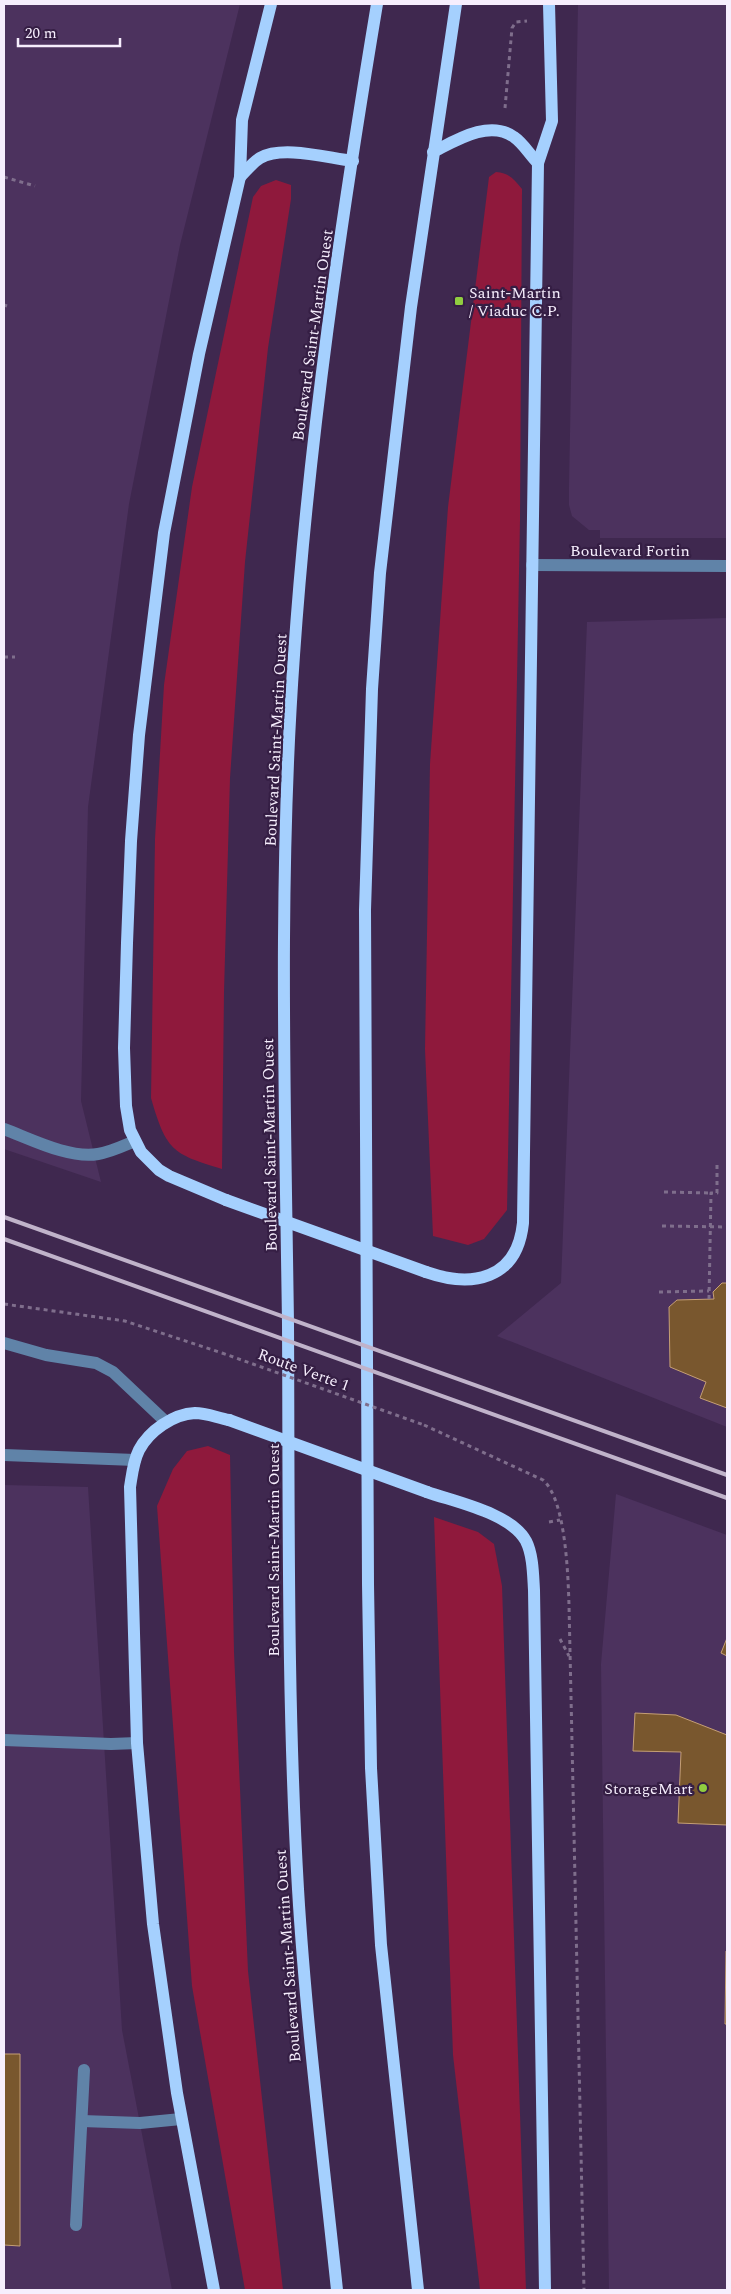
<svg xmlns="http://www.w3.org/2000/svg" width="731" height="2294" font-family="Spectral,serif">
<style>
.built{fill:#4c325e}
.green{fill:#8f193c}
.building{fill:#79572e;stroke:#c59f75}
.lines{fill:none;stroke-linecap:round;stroke-linejoin:round}
.path{stroke:#7f6e8c;stroke-width:3;stroke-dasharray:4 4;stroke-linecap:butt}
.minor{stroke:#6083a8;stroke-width:12}
.major{stroke:#a5d0fe;stroke-width:12}
.rail{stroke:#c0b3ca;stroke-width:4}
.path-bridge{stroke:#7f6e8c;stroke-width:3;stroke-dasharray:4 4;stroke-linecap:butt}
.major-bridge{stroke:#a5d0fe;stroke-width:12}
.poi-dot{fill:#90cd40;stroke:#351e44;stroke-width:2}
.labels{text-anchor:middle;stroke-width:4.5;stroke-linejoin:round;paint-order:stroke}
.poi-label{font-size:16px;fill:#f6eefd;stroke:#351e44;text-anchor:start}
.street-label{font-size:16px;fill:#f6eefd;stroke:#351e44}
</style>
<rect width="100%" height="100%" fill="#3f284f"/>
<g class="built">
<path d="M 4,4 L 240,4 L 180,245 L 129,504 L 88,807 L 81,1101 L 101,1182 L 4,1149 Z"/>
<path d="M 578,4 L 727,4 L 727,538 L 600,538 L 600,530 L 589,530 L 572,516 L 569,505 L 569,488 Z"/>
<path d="M 727,618 L 727,1427 L 497,1336 L 561,1283 L 587,622 Z"/>
<path d="M 4,1485 L 88,1487 L 122,2030 L 172,2290 L 4,2290 Z"/>
<path d="M 616,1494 L 727,1535 L 727,2290 L 609,2290 L 601,1664 Z"/>
</g>
<g class="green">
<path d="M 496,172 C 509,173 514,179 522,189 L 520,520 L 507,1210 L 484,1239 L 468,1245 L 433,1236 L 425,1049 L 430,764 L 448,507 L 489,177 Z"/>
<path d="M 276,180 L 291,185 L 291,199 L 268,348 L 245,562 L 230,778 L 224,992 L 222,1169 C 172,1154 166,1150 151,1098 L 155,839 L 164,685 L 192,487 L 253,197 L 261,186 Z"/>
<path d="M 208,1446 L 230,1455 L 234,1652 L 248,1971 L 283,2290 L 245,2290 L 192,1986 L 157,1506 L 173,1469 L 187,1451 Z"/>
<path d="M 434,1517 L 478,1532 L 494,1544 L 502,1586 L 526,2290 L 480,2290 L 453,2055 Z"/>
</g>
<g class="building">
<path d="M 722,1283 L 727,1283 L 727,1408 L 700,1398 L 706,1382 L 670,1367 L 669,1307 L 677,1300 L 714,1299 L 713,1292 Z"/>
<path d="M 727,1638 L 727,1656 L 721,1653 Z"/>
<path d="M 635,1713 L 676,1715 L 727,1735 L 727,1825 L 678,1823 L 681,1752 L 633,1751 Z"/>
<path d="M 726,1951 L 727,1951 L 727,2024 L 725,2024 Z"/>
<path d="M 4,2054 L 20,2054 L 20,2246 L 4,2245 Z"/>
</g>
<g class="lines">
<g class="path">
<path d="M 505,108 L 512,28 L 516,22 L 527,21"/>
<path d="M 4,177 L 35,186"/>
<path d="M 4,305 L 7,306"/>
<path d="M 4,657 L 15,657"/>
<path d="M 664,1192 L 711,1193"/>
<path d="M 662,1226 L 727,1227"/>
<path d="M 659,1292 L 709,1291"/>
<path d="M 709,1299 L 711,1193 L 717,1193 L 717,1164"/>
<path d="M 4,1304 L 125,1321 L 222,1353"/>
<path d="M 424,1425 L 543,1480 C 566,1500 568,1576 569,1605 L 584,2290"/>
<path d="M 549,1522 L 560,1520"/>
<path d="M 560,1639 L 569,1656"/>
</g>
<g class="minor">
<path d="M 532,565 L 727,566"/>
<path d="M 4,1129 C 31,1139 69,1159 98,1154 C 111,1152 123,1146 135,1141"/>
<path d="M 4,1343 L 46,1355 L 96,1363 L 113,1372 L 166,1422"/>
<path d="M 4,1455 L 135,1460"/>
<path d="M 4,1740 L 111,1744 L 137,1743"/>
<path d="M 82,2121 L 140,2123 L 181,2119"/>
<path d="M 76,2225 L 84,2070"/>
</g>
<g class="major">
<path d="M 433,152 C 455,141 489,119 514,137 C 523,143 530,155 538,163"/>
<path d="M 240,177 C 246,171 253,162 260,158 C 283,145 327,158 353,161"/>
<path d="M 226,1200 L 169,1176 L 159,1170 L 141,1152 L 130,1130 L 126,1106 L 124,1048 L 127,943 L 131,841 L 139,735 L 164,533 L 199,354 L 240,177 L 242,120 L 271,4"/>
<path d="M 426,1272 C 472,1288 517,1280 523,1223 L 538,163 L 552,121 L 549,4"/>
<path d="M 427,1492 C 455,1502 511,1513 526,1541 C 533,1555 533,1574 534,1590 L 545,2290"/>
<path d="M 214,2290 L 177,2093 L 153,1924 L 137,1743 L 130,1487 C 132,1475 133,1462 139,1450 C 149,1431 173,1414 195,1413 C 206,1413 218,1418 229,1420"/>
<path d="M 337,2290 C 323,2156 306,2023 298,1889 C 287,1701 289,1512 288,1324 C 285,1101 278,878 294,655 C 309,437 341,220 377,4"/>
<path d="M 418,2290 L 381,1945 L 371,1768 L 368,1584 L 365,910 L 372,689 L 380,573 L 411,307 L 456,4"/>
</g>
<g class="rail">
<path d="M 4,1217 L 727,1475"/>
<path d="M 4,1239 L 727,1498"/>
</g>
<path class="path-bridge" d="M 222,1353 L 424,1425"/>
<g class="major-bridge">
<path d="M 226,1200 L 426,1272"/>
<path d="M 229,1420 L 427,1492"/>
</g>
</g>
<g class="poi-dot">
<rect x="454" y="296" width="10" height="10" rx="2.5"/>
<circle cx="703" cy="1788" r="5"/>
</g>
<g class="labels">
<g class="poi-label">
<text x="469" y="298">Saint-Martin<tspan x="469" dy="18">/ Viaduc C.P.</tspan></text>
<text x="693" y="1794" text-anchor="end">StorageMart</text>
</g>
<g class="street-label">
<text transform="translate(312 335) rotate(-82)" y="6">Boulevard Saint-Martin Ouest</text>
<text x="630" y="556">Boulevard Fortin</text>
<text transform="translate(275 740) rotate(-87)" y="6">Boulevard Saint-Martin Ouest</text>
<text transform="translate(269 1145) rotate(-91)" y="6">Boulevard Saint-Martin Ouest</text>
<text transform="translate(304 1369) rotate(20)" y="6">Route Verte 1</text>
<text transform="translate(273 1550) rotate(-90)" y="6">Boulevard Saint-Martin Ouest</text>
<text transform="translate(287 1956) rotate(-94)" y="6">Boulevard Saint-Martin Ouest</text>
</g>
</g>
<rect width="731" height="2294" fill="none" stroke="#f6eefd" stroke-width="10"/>
<path d="M18 38v8h102v-8" fill="none" stroke="#f6eefd" stroke-width="2.5"/>
<text x="25" y="38" font-size="15" fill="#f6eefd" stroke="#351e44" stroke-width="4" paint-order="stroke">20 m</text>
</svg>
